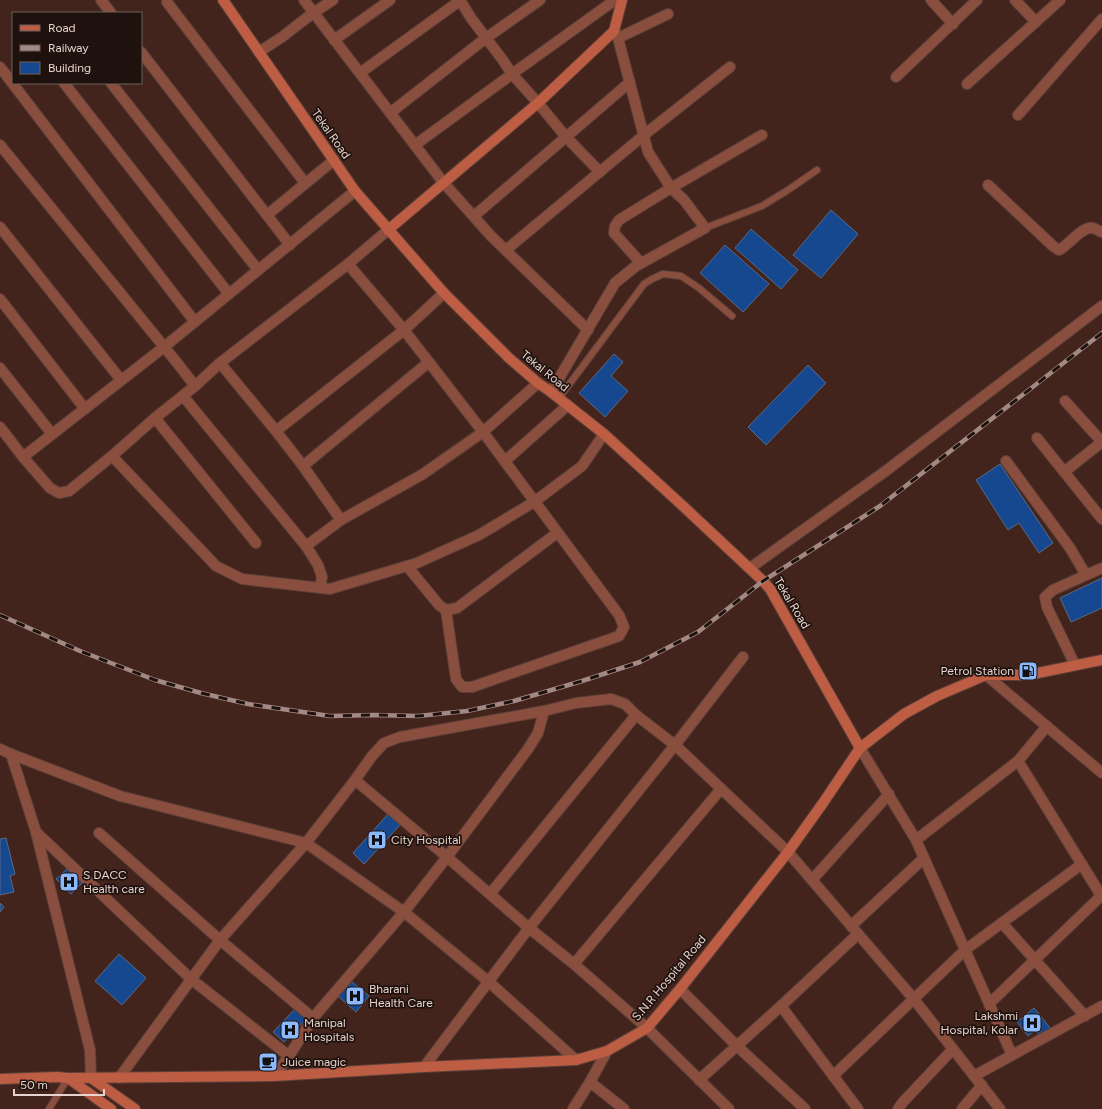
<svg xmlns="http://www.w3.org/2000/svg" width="1102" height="1109" font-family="Figtree,sans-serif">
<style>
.building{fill:#16488f;stroke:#586a85}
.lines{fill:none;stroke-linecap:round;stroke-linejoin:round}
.lane-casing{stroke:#5c4038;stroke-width:8}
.street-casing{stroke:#5c4038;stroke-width:12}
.secondary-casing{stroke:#5c4038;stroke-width:12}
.lane{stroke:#8a4e3e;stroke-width:6}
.street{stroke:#8a4e3e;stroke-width:10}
.secondary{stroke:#bc5d44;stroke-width:10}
.rail-casing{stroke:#a28983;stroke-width:4.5}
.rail{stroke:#1f120e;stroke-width:3;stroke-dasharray:9;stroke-linecap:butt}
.labels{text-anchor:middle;stroke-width:3.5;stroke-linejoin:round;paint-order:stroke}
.street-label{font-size:12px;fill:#e7d3cd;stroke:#1f120e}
.poi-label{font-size:12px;fill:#e7d3cd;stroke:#1f120e;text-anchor:start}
</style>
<rect width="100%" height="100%" fill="#42241c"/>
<g class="building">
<path d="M 831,210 L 858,234 L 821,278 L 793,255 Z"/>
<path d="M 751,229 L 798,270 L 781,289 L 735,248 Z"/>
<path d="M 725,245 L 769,284 L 743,312 L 700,273 Z"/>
<path d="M 614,354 L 623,362 L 611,376 L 628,391 L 605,417 L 579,393 Z"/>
<path d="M 808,365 L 826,383 L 766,445 L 748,427 Z"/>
<path d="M 1000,464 L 1053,543 L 1039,553 L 1019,523 L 1008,530 L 976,480 Z"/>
<path d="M 1102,578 L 1102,608 L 1071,622 L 1060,598 Z"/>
<path d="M 388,814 L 400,825 L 364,864 L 353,853 Z"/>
<path d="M 6,838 L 15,874 L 10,876 L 14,892 L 0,895 L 0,839 Z"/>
<path d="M 68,868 L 82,883 L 71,894 L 56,879 Z"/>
<path d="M 0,903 L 4,907 L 0,912 Z"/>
<path d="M 119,954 L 146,978 L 122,1005 L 95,981 Z"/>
<path d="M 351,981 L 369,996 L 356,1012 L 338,996 Z"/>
<path d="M 296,1008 L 307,1018 L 284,1042 L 273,1032 Z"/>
<path d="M 1034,1008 L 1051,1029 L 1041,1037 L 1035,1030 L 1028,1036 L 1017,1022 Z"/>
</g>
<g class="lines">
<defs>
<g id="lane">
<path d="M 705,228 L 762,206 L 788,190 L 817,170"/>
<path d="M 559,398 L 644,284 L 652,279 L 663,274 L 681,276 L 699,288 L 732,316"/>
<path d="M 49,1109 L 68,1078"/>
</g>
<g id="street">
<path d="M 101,0 L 111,13"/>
<path d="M 304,0 L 443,182 L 491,236 L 588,330"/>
<path d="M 460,0 L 471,18 L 502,59 L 512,74 L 538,103 L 566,137 L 600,172"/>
<path d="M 931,0 L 953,24"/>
<path d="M 1015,0 L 1036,22"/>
<path d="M 167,2 L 305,183"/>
<path d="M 618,38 L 668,14"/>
<path d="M 334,40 L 390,0"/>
<path d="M 141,52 L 290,245"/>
<path d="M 259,52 L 282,37 L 313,13 L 333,0"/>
<path d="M 0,67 L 195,322"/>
<path d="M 360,73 L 461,0"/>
<path d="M 896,77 L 977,0"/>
<path d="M 64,83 L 229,294"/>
<path d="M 111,83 L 258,270"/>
<path d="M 967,84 L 1060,0"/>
<path d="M 390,113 L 486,38 L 540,0"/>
<path d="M 1018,115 L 1102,19"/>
<path d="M 0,145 L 178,364 L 195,386"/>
<path d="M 415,145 L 512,74 L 615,0"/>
<path d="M 988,185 L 1053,246 L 1059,250 C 1069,245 1082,226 1093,228 C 1096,229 1099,231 1102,232"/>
<path d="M 355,191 L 164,347 L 23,457 L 50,488 L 59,493 L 69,491 L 112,456 L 155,418 L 195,386 L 220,363 L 348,264 L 388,230"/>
<path d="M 267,215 L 334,160"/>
<path d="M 474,216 L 630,82"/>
<path d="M 0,227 L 121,380"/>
<path d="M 506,250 L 644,135 L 730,67"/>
<path d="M 641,263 L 614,233 L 615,226 L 619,220 L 671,188 L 762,135"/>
<path d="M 348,264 L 404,330 L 483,432 L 619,615 L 624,627 L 619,636 L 472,687 L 462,687 L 456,679 L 446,610"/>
<path d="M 0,299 L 85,409"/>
<path d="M 220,363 L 276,431 L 303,466 L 341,520 L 423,474 L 483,432 L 538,383"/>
<path d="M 0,368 L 52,434"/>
<path d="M 551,392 L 615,283 L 636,266 L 705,228 L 684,200 L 671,188 L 648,152 L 618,38 L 614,31"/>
<path d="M 183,396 L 306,546 L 318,565 L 322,577 L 320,588"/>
<path d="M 1065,401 L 1102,442"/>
<path d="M 155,418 L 256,543"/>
<path d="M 0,427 L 23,457"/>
<path d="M 276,431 L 404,330 L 444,293"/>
<path d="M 1037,438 L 1102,519"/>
<path d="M 112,456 L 216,566 L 242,579 L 330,589 L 417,563 L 479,535 L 534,502 L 582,466 L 604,434"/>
<path d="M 505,461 L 568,405"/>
<path d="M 1006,461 L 1070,548 L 1086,575"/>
<path d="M 303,466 L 429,362"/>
<path d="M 1064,472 L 1102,442"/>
<path d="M 306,546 L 341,520"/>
<path d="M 407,566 L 439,605 L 446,610 L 457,608 L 557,533"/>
<path d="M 750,568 L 887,470 L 1102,306"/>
<path d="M 1075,665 L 1047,607 L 1045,597 L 1053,590 L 1102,568"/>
<path d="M 986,675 L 1102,773"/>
<path d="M 860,748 L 916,840 L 1012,1055"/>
<path d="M 0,749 L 11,754 L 36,832 L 90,1050 L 91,1078"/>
<path d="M 11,754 L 120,796 L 306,843 L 404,912 L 489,982 L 576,1060"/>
<path d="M 1018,761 L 1102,897"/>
<path d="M 721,789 L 574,964 L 529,928 L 675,745 L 788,852 L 913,998 L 1000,1109"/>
<path d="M 36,832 L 191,979 L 289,1056"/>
<path d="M 99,833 L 220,940 L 313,1018"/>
<path d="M 916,840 L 1018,761 L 1047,726"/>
<path d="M 812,880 L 889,794"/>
<path d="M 490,894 L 636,715 L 675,745 L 743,657"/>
<path d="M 1002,923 L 1085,1016"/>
<path d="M 851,926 L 924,858"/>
<path d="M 574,964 L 647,1028 L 729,1109"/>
<path d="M 680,989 L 737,1046 L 805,1109"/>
<path d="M 989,1004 L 1101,896"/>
<path d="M 781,1006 L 858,1109"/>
<path d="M 424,1067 L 529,928 L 447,857 L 528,749 L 538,733 L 544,711"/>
<path d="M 274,1076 L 289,1056 L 313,1018 L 404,912 L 447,857 L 355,780"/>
<path d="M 833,1076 L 965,950 L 1082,864"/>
<path d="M 974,1076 L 1102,1006"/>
<path d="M 119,1078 L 220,940 L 306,843 L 355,780 L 372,756 L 384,743 L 400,737 L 544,711 L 576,703 L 611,699 L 625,704 L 636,715"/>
<path d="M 699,1080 L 781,1006 L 858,934"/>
<path d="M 590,1082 L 624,1109"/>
<path d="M 573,1109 L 590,1082 L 607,1051"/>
<path d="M 898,1109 L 903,1102 L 953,1049"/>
<path d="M 962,1109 L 982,1085"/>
</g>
<g id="secondary">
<path d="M 223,0 L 355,191 L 444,293 L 509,358 L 538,383 L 551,392 L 604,434 L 684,507 L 763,581 L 770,589 L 860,748"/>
<path d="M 388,230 L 538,103 L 614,31 L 622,0"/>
<path d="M 68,1078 L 111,1109"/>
<path d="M 91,1078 L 135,1109"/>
<path d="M 0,1079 L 57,1077 L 68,1078 L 274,1076 L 424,1067 L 576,1060 L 607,1051 L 647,1028 L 680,989 L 788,852 L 823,803 L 860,748 L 904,714 L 937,696 L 986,675 L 1028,675 L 1102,660"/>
</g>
</defs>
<use href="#lane" class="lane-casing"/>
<use href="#street" class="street-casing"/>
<use href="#secondary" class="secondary-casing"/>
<use href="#lane" class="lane"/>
<use href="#street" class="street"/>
<use href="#secondary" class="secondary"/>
<defs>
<path id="rail" d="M 0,615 L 80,651 L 155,680 L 201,693 L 248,704 L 330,716 L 374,715 L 418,716 L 467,711 L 514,701 L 582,681 L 640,662 L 698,632 L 763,581 L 880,506 L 1102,333"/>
</defs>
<use href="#rail" class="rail-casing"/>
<use href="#rail" class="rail"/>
</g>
<defs>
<symbol id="fuel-square" viewBox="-11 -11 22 22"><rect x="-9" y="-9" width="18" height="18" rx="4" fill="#8cb9fc" stroke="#1f120e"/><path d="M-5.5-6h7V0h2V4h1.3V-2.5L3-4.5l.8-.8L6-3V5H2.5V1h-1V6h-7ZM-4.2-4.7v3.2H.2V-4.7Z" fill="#111"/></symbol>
<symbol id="hospital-square" viewBox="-11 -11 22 22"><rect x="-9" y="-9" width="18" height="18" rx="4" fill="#8cb9fc" stroke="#1f120e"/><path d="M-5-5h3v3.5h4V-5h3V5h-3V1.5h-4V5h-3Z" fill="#111"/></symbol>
<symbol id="cafe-square" viewBox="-11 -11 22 22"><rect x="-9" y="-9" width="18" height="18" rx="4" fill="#8cb9fc" stroke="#1f120e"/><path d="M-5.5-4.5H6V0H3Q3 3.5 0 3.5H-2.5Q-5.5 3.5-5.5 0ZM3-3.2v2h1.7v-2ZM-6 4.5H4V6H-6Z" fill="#111"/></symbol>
</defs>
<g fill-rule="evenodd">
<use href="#fuel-square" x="1017" y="660" width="22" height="22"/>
<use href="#hospital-square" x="366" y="829" width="22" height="22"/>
<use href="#hospital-square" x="58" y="871" width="22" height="22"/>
<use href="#hospital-square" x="344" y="985" width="22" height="22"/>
<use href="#hospital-square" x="1021" y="1012" width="22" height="22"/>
<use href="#hospital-square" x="279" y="1019" width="22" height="22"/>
<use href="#cafe-square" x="257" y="1051" width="22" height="22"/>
</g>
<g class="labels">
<g class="street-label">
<text transform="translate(331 134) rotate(55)" y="4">Tekal Road</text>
<text transform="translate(545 371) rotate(39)" y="4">Tekal Road</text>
<text transform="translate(792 603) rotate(59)" y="4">Tekal Road</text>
<text transform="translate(669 978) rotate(-50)" y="4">S.N.R Hospital Road</text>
</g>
<g class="poi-label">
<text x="1014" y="675" text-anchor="end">Petrol Station</text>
<text x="391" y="844">City Hospital</text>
<text x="83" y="879">S DACC<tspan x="83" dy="14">Health care</tspan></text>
<text x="369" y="993">Bharani<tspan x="369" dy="14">Health Care</tspan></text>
<text x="1018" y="1020" text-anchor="end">Lakshmi<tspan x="1018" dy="14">Hospital, Kolar</tspan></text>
<text x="304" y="1027">Manipal<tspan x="304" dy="14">Hospitals</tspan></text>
<text x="282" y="1066">Juice magic</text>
</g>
</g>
<rect x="12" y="12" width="130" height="72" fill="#1f120e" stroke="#6f5f5a"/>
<rect x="20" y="25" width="20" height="6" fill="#bc5d44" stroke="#6f5f5a"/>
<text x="48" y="32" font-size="12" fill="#e7d3cd">Road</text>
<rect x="20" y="45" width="20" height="6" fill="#a28983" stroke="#6f5f5a"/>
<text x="48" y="52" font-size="12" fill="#e7d3cd">Railway</text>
<rect x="20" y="62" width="20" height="12" fill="#16488f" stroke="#6f5f5a"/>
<text x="48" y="72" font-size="12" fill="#e7d3cd">Building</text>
<path d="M14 1089v6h90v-6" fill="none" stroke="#e7d3cd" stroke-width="2"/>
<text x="20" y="1089" font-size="12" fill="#e7d3cd" stroke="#1f120e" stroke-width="3" paint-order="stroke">50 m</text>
</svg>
